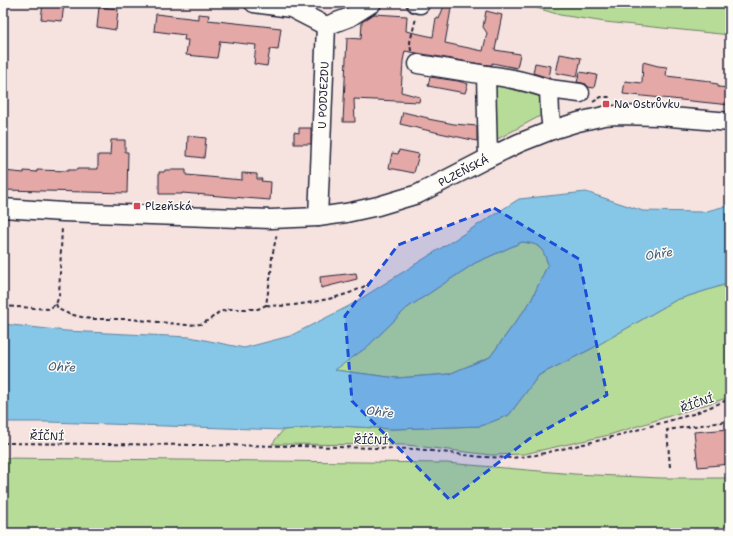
<svg xmlns="http://www.w3.org/2000/svg" width="733" height="536" font-family="'Shantell Sans',sans-serif">
<style>
.green{fill:#b7dc97;stroke:#6c7f69}
.water{fill:#86c6e7;stroke:#5e84a2;fill-rule:evenodd}
.building{fill:#e4a9a6;stroke:#22223b}
.lines{fill:none;stroke-linecap:round;stroke-linejoin:round}
.minor-casing{stroke:#22223b;stroke-width:21}
.path{stroke:#22223b;stroke-width:2;stroke-dasharray:4 3;stroke-linecap:butt}
.minor{stroke:#fdfcf7;stroke-width:18}
.marked{fill:#1d4ed8;fill-opacity:0.2;stroke:#1d4ed8;stroke-width:3;stroke-dasharray:8 5;stroke-linejoin:round}
.poi-dot{fill:#d1495b;stroke:#fdfcf7;stroke-width:1.5}
.labels{text-anchor:middle;stroke-width:3;stroke-linejoin:round;paint-order:stroke}
.street-label{font-size:11px;fill:#22223b;stroke:#fdfcf7}
.poi-label{font-size:11px;fill:#22223b;stroke:#fdfcf7;text-anchor:start}
.water-label{font-size:12px;font-style:italic;fill:#455b77;stroke:#fdfcf7}
</style>
<rect width="100%" height="100%" fill="#f6e3df"/>
<filter id="ink" filterUnits="userSpaceOnUse"><feTurbulence type="fractalNoise" baseFrequency=".025" numOctaves="2"/><feDisplacementMap in="SourceGraphic" scale="8" xChannelSelector="R" yChannelSelector="G"/><feConvolveMatrix kernelMatrix="1 2 1 2 8 2 1 2 1" color-interpolation-filters="sRGB"/></filter>
<g filter="url(#ink)">
<g class="green">
<path d="M 521,3 L 730,3 L 730,35 L 605,22 L 560,15 Z"/>
<path d="M 502,83 L 506,83 L 510,88 L 530,92 L 536,89 L 542,104 L 539,105 L 542,115 L 492,142 L 495,88 Z"/>
<path d="M 522,242 L 535,244 L 543,251 L 548,264 L 531,301 L 490,357 L 449,374 L 397,378 L 334,370 L 367,347 L 407,308 L 475,263 Z"/>
<path d="M 730,283 L 730,397 L 609,435 L 524,454 L 491,455 L 407,445 L 272,444 L 283,430 L 339,426 L 393,429 L 481,426 L 509,415 L 539,375 L 591,349 L 676,300 Z"/>
<path d="M 3,458 L 447,463 L 574,474 L 661,478 L 730,478 L 730,533 L 3,533 Z"/>
</g>
<path class="water" d="M 586,192 L 643,211 L 703,212 L 730,205 L 730,283 L 676,300 L 591,349 L 539,375 L 509,415 L 481,426 L 393,429 L 339,426 L 283,430 L 48,422 L 3,422 L 3,324 L 66,331 L 190,337 L 244,348 L 290,336 L 349,306 L 519,199 ZM 522,242 C 540,244 542,247 548,264 L 531,301 L 490,357 L 449,374 L 397,378 L 335,370 L 367,347 L 407,308 L 475,263 Z"/>
<g class="building">
<path d="M 43,3 L 64,3 L 62,21 L 41,19 Z"/>
<path d="M 445,3 L 452,3 L 445,43 L 483,51 L 487,33 L 483,27 L 486,11 L 502,15 L 495,50 L 520,54 L 517,68 L 492,63 L 492,65 L 487,65 L 405,51 L 403,61 L 401,92 L 420,97 L 419,102 L 354,99 L 355,122 L 343,122 L 347,38 L 361,39 L 362,22 L 374,14 L 407,16 L 406,31 L 433,37 L 436,18 L 439,19 Z"/>
<path d="M 99,7 L 118,9 L 116,30 L 97,27 Z"/>
<path d="M 156,14 L 198,19 L 198,14 L 209,15 L 208,20 L 281,28 L 278,50 L 270,49 L 267,66 L 254,64 L 256,45 L 220,41 L 217,58 L 186,55 L 188,40 L 184,40 L 185,35 L 154,31 Z"/>
<path d="M 560,54 L 581,58 L 577,77 L 556,73 Z"/>
<path d="M 643,62 L 658,66 L 667,67 L 666,76 L 711,81 L 711,83 L 718,84 L 718,87 L 730,88 L 730,105 L 623,94 L 625,81 L 642,83 Z"/>
<path d="M 535,63 L 551,66 L 549,78 L 533,73 Z"/>
<path d="M 580,72 L 597,75 L 594,88 L 588,87 L 586,84 L 582,83 L 577,82 Z"/>
<path d="M 430,77 L 458,81 L 468,84 L 465,93 L 428,86 Z"/>
<path d="M 403,112 L 428,118 L 428,119 L 454,124 L 477,126 L 477,141 L 426,130 L 400,124 Z"/>
<path d="M 299,128 L 311,128 L 311,144 L 294,144 L 294,132 L 299,133 Z"/>
<path d="M 188,136 L 206,138 L 204,158 L 187,156 Z"/>
<path d="M 111,140 L 125,140 L 125,152 L 128,152 L 127,193 L 3,190 L 3,171 L 24,173 L 24,171 L 37,172 L 37,170 L 68,171 L 68,170 L 77,170 L 77,169 L 98,169 L 98,155 L 110,155 Z"/>
<path d="M 399,150 L 419,154 L 414,173 L 389,168 L 392,153 L 398,154 Z"/>
<path d="M 165,170 L 186,170 L 186,175 L 242,180 L 242,173 L 257,174 L 257,179 L 262,179 L 261,181 L 271,182 L 270,200 L 182,193 L 182,194 L 159,194 L 159,172 L 164,172 Z"/>
<path d="M 356,273 L 357,279 L 321,288 L 320,277 Z"/>
<path d="M 730,429 L 730,464 L 698,467 L 694,432 Z"/>
</g>
<g class="lines">
<defs>
<g id="minor">
<path d="M 254,3 L 291,8 L 326,26"/>
<path d="M 416,3 L 420,4"/>
<path d="M 326,26 L 350,17 L 372,3"/>
<path d="M 418,64 L 486,75 L 488,158"/>
<path d="M 486,75 C 508,77 528,82 549,89 L 550,114 L 552,130"/>
<path d="M 549,89 L 580,93"/>
<path id="s1" d="M 3,208 L 63,212 L 271,219 L 318,217 L 346,213 L 378,206 L 418,194 L 488,158 L 519,143 L 552,130 L 578,122 L 604,116 L 617,115 L 659,116 L 730,122"/>
<path id="s2" d="M 318,217 L 326,26"/>
</g>
</defs>
<use href="#minor" class="minor-casing"/>
<g class="path">
<path d="M 411,51 L 410,42 L 416,18"/>
<path d="M 593,102 L 601,97 L 610,97"/>
<path d="M 56,304 L 58,309 L 69,314 L 90,319 L 130,319 L 187,325 L 201,324 L 209,320 L 219,312 L 230,309 L 258,309 L 266,305 L 271,273 L 272,257 L 277,233"/>
<path d="M 266,305 C 284,307 296,305 313,302 C 335,298 352,294 370,283"/>
<path d="M 3,306 L 49,309 L 56,304 L 59,296 L 62,227"/>
<path d="M 3,443 L 299,446 L 416,449 L 482,457 L 512,458 L 536,455 L 605,439 L 693,414 L 730,399"/>
<path d="M 670,467 L 667,430 L 730,421"/>
</g>
<use href="#minor" class="minor"/>
</g>
</g>
<path class="marked" d="M 494,208 L 579,259 L 607,395 L 529,439 L 450,500 L 352,401 L 345,316 L 398,245 Z"/>
<g class="poi-dot">
<rect x="602" y="100" width="8" height="8" rx="2"/>
<rect x="133" y="202" width="8" height="8" rx="2"/>
</g>
<g class="labels">
<g class="street-label">
<text dy="4" stroke="none"><textPath href="#s2" startOffset="122">U PODJEZDU</textPath></text>
<text dy="4" stroke="none"><textPath href="#s1" startOffset="469">PLZEŇSKÁ</textPath></text>
<text transform="translate(697 403) rotate(-19)" y="4">ŘÍČNÍ</text>
<text transform="translate(47 436) rotate(1)" y="4">ŘÍČNÍ</text>
<text transform="translate(371 440) rotate(1)" y="4">ŘÍČNÍ</text>
</g>
<g class="poi-label">
<text x="614" y="108">Na Ostrůvku</text>
<text x="145" y="210">Plzeňská</text>
</g>
<g class="water-label">
<text transform="translate(659 254) rotate(-10)" y="4">Ohře</text>
<text transform="translate(62 367) rotate(3)" y="4">Ohře</text>
<text transform="translate(380 412) rotate(7)" y="4">Ohře</text>
</g>
</g>
<rect width="733" height="536" fill="none" stroke="#fdfcf7" stroke-width="16"/>
<rect x="8" y="8" width="717" height="520" fill="none" stroke="#22223b" stroke-width="1.5" filter="url(#ink)"/>
</svg>
